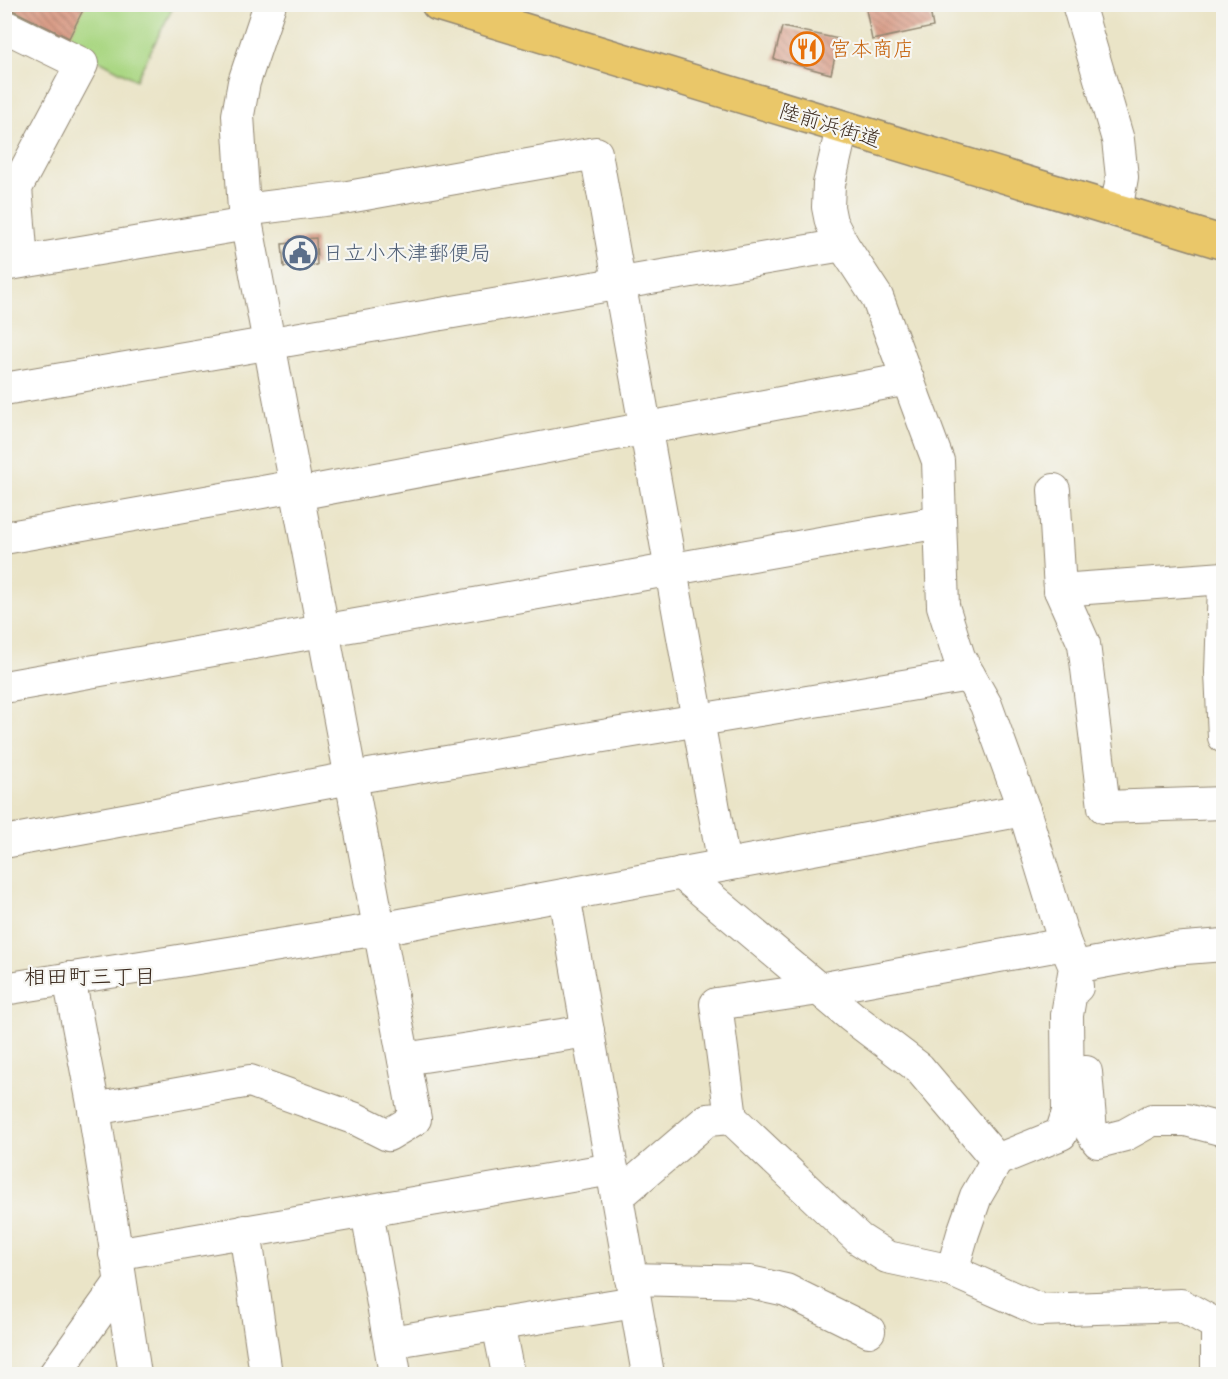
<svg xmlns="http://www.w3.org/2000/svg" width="1228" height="1379" font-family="Mynerve,'Klee One',sans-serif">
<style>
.green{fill:#aad783;stroke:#728050;stroke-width:1.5}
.building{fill:url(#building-back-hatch)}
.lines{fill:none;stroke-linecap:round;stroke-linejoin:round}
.minor-casing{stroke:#928772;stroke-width:34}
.highway-casing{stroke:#928772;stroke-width:36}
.minor{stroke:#fff;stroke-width:32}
.highway{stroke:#eac769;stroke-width:33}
.labels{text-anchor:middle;stroke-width:4.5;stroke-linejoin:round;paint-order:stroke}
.food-label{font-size:21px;fill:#c56008;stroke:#f6f6f2;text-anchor:start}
.street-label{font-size:21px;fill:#3b2a1e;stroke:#f6f6f2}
.service-label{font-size:21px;fill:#4e5e75;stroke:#f6f6f2;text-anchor:start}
.neighbourhood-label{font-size:22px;fill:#3b2a1e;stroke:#f6f6f2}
</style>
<defs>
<pattern id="building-back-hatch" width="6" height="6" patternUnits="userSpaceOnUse" patternTransform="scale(1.5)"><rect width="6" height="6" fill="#d6937c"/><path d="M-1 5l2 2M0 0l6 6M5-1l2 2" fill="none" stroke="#af7865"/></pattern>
</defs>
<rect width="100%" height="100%" fill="#f6f6f2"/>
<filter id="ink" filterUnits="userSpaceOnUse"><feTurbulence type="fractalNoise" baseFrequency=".0167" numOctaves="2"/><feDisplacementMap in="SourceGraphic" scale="12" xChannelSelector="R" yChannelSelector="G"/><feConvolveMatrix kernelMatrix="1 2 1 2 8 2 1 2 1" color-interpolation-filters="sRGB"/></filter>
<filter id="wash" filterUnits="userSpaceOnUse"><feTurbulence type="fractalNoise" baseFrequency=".008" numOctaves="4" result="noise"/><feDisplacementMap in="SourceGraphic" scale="24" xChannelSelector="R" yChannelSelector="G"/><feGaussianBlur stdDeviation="1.35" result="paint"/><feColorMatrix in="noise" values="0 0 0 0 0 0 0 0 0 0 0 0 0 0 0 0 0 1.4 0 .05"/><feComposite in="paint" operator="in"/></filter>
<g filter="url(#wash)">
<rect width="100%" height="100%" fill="#eae4c7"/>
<path class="green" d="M 8,4 L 174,5 L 136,80 L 6,10 Z"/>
<g id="blocks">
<g class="building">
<path d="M 4,4 L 86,4 L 69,38 L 12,10 L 4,8 Z"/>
<path d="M 865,4 L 929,4 L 933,27 L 872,40 Z"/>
<path d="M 782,27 L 839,39 L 831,74 L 774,59 Z"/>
<path d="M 316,238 L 317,265 L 284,267 L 282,244 L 292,243 L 291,240 Z"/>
</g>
</g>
</g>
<g filter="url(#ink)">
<use href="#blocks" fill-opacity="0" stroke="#928772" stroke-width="1.5"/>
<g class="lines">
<defs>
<g id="minor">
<path d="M 1078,4 L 1118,140 L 1122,177 L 1116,211"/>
<path d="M 4,26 L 82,64 L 16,188 L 22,261"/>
<path d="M 244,210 L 348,197 L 596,153 L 724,865"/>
<path d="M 4,265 L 247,224"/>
<path d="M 4,389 L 843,245"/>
<path d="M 1054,490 L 1060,590 L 1224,578"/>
<path d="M 297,494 L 908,379"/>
<path d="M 4,538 L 296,486"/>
<path d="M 1224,585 L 1221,672 L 1224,737"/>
<path d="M 1060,590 L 1084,644 L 1104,807 L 1224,803"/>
<path d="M 4,687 L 940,522"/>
<path d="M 4,842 L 351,778 L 969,675"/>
<path d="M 681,873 L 852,1017 L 919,1068 L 997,1160 L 1061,1134 L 1068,1112 L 1067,1015 L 1075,967 L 1065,944 L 1024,810 L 986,705 L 959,657 L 943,606 L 938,461 L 877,297 L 843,245 L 831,222 L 828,207 L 829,184 L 842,128"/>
<path d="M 564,895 L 648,1374"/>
<path d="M 69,978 L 94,1109 L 135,1374"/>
<path d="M 1077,987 L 1075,967 L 1172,949 L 1224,945"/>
<path d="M 4,989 L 379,929 L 1024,810"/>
<path d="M 404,1059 L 588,1031"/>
<path d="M 1086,1072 L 1091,1131 L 1098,1142 L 1125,1135 L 1152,1120 L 1186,1120 L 1224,1130"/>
<path d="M 94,1109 L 250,1081 L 356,1119 L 388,1135 L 415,1119 L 244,210 L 238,115 L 244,82 L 270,4"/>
<path d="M 731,1118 L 859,1239 L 887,1257 L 952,1271 L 1040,1310 L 1181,1305 L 1217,1325 L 1217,1374"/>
<path d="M 617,1197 L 707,1120 L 731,1118 L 716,1004 L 819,989 L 1065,944"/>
<path d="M 367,1211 L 395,1374"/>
<path d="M 245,1231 L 266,1374"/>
<path d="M 115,1254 L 612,1169"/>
<path d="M 952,1271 L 963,1233 L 976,1196 L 997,1160"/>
<path d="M 631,1279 L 750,1282 L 786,1290 L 869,1331"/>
<path d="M 498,1324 L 508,1374"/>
<path d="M 390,1342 L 635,1302"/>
<path d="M 55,1374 L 120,1283"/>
</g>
<path id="highway" d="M 438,4 L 1224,243"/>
</defs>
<use href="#minor" class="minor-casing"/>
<use href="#highway" class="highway-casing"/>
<use href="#minor" class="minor"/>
<use href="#highway" class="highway"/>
</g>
</g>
<defs>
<symbol id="restaurant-ring" viewBox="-11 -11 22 22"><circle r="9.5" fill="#f6f6f2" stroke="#e8710a" stroke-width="1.5"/><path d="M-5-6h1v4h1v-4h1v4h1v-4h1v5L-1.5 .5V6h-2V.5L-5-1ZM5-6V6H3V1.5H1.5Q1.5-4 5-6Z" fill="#e8710a"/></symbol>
<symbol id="civic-ring" viewBox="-11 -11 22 22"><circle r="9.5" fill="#f6f6f2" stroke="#5c6f8a" stroke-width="1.5"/><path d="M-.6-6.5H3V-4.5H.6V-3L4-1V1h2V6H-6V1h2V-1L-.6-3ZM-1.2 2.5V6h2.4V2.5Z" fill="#5c6f8a"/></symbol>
</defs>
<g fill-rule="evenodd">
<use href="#restaurant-ring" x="788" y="30" width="38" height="38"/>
<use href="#civic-ring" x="281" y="234" width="38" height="38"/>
</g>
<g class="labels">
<g class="food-label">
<text x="830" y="56">宮本商店</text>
</g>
<g class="street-label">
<text transform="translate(830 125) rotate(17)" y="7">陸前浜街道</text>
</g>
<g class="service-label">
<text x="323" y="260">日立小木津郵便局</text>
</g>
<g class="neighbourhood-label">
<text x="90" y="984">相田町三丁目</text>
</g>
</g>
<rect width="1228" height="1379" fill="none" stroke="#f6f6f2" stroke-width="24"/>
</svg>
